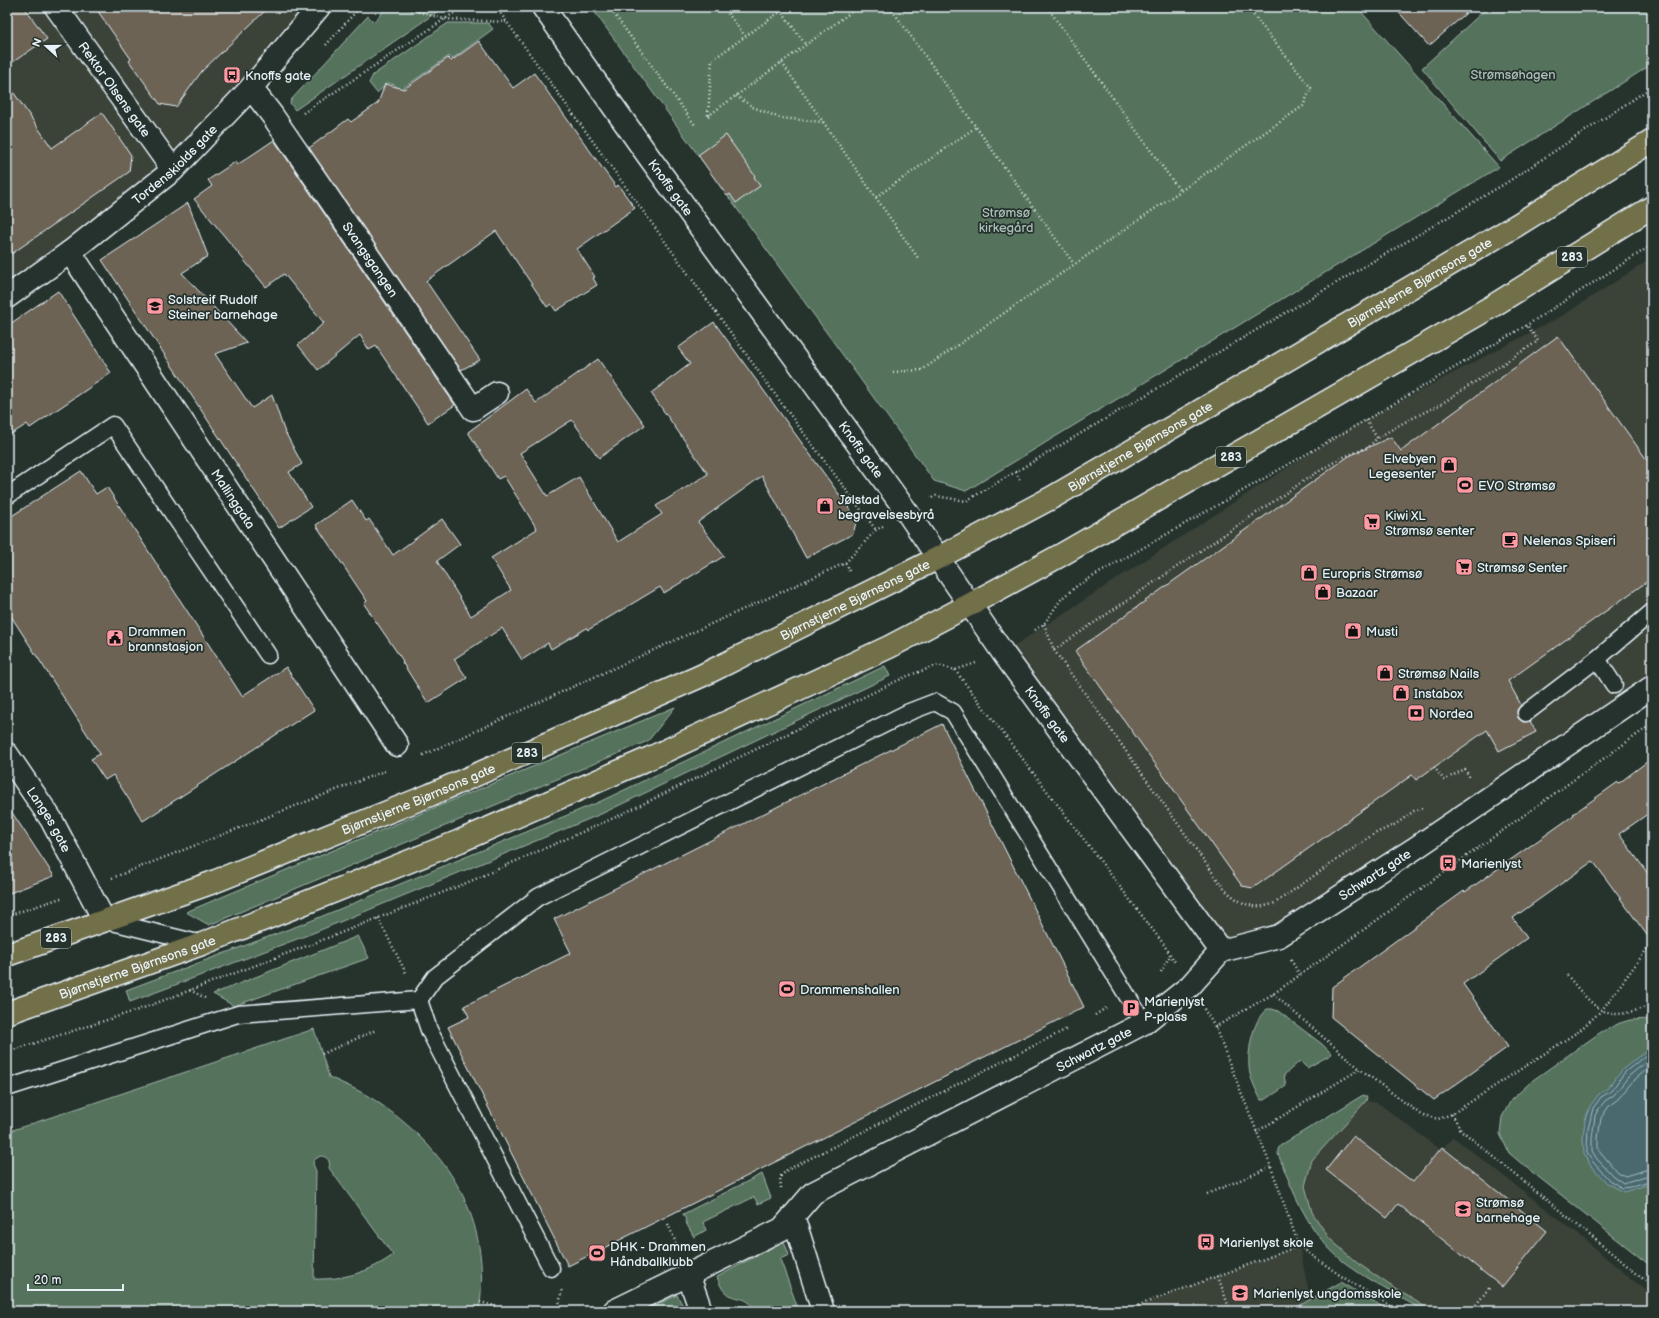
<svg xmlns="http://www.w3.org/2000/svg" width="1659" height="1318" font-family="'Balsamiq Sans',sans-serif">
<style>
.built{fill:#3b4239}
.green{fill:#55735c;stroke:#9eb2aa;fill-rule:evenodd}
.water{fill:#48696e;stroke:#889fa5}
.lines{fill:none;stroke-linecap:round;stroke-linejoin:round}
.shore{stroke:#a8bbc1;stroke-width:1}
.building{fill:#6c6454;stroke:#e8f1f8}
.lane-casing{stroke:#e8f1f8;stroke-width:19}
.street-casing{stroke:#e8f1f8;stroke-width:25}
.secondary-casing{stroke:#e8f1f8;stroke-width:25}
.primary-casing{stroke:#e8f1f8;stroke-width:25}
.path{stroke:#e8f1f8;stroke-width:2.5;stroke-dasharray:1 3;stroke-linecap:butt}
.lane{stroke:#26332d;stroke-width:16}
.street{stroke:#26332d;stroke-width:22}
.secondary{stroke:#26332d;stroke-width:22}
.primary{stroke:#726f4a;stroke-width:22}
.labels{text-anchor:middle;stroke-width:3.5;stroke-linejoin:round;paint-order:stroke}
.shield{fill:#26332d;stroke:#aeb8bb;stroke-width:1}
.shield-label{font-size:12px;font-weight:bold;fill:#e8f1f8}
.park-label{font-size:13px;fill:#adbfba;stroke:#26332d}
.poi-label{font-size:13px;fill:#e8f1f8;stroke:#26332d;text-anchor:start}
.street-label{font-size:13px;fill:#e8f1f8;stroke:#26332d}
</style>
<rect width="100%" height="100%" fill="#26332d"/>
<filter id="ink" filterUnits="userSpaceOnUse"><feTurbulence type="fractalNoise" baseFrequency=".025" numOctaves="2"/><feDisplacementMap in="SourceGraphic" scale="8" xChannelSelector="R" yChannelSelector="G"/><feConvolveMatrix kernelMatrix="1 2 1 2 8 2 1 2 1" color-interpolation-filters="sRGB"/></filter>
<g filter="url(#ink)">
<g class="built">
<path d="M 7,7 L 319,7 L 173,170 L 7,296 Z"/>
<path d="M 1652,258 L 1652,687 L 1279,936 L 1221,951 L 1003,653 L 1345,430 L 1562,316 Z"/>
<path d="M 1366,1101 L 1378,1103 L 1441,1150 L 1453,1137 L 1559,1219 L 1652,1296 L 1652,1311 L 1432,1311 L 1388,1284 L 1356,1262 L 1329,1238 L 1312,1212 L 1305,1186 L 1312,1160 Z"/>
<path d="M 1299,1246 L 1313,1311 L 1123,1311 L 1218,1276 Z"/>
</g>
<g class="green">
<path d="M 383,7 L 444,7 L 295,110 L 290,103 L 291,100 L 368,16 L 374,22 L 385,9 Z"/>
<path d="M 591,7 L 1357,7 L 1499,167 L 966,491 L 934,481 Z"/>
<path d="M 1488,7 L 1652,7 L 1652,64 L 1500,161 L 1422,68 Z"/>
<path d="M 448,23 L 488,23 L 493,29 L 452,59 L 449,56 L 400,90 L 395,85 L 388,83 L 377,93 L 369,83 L 373,75 Z"/>
<path d="M 885,666 L 890,676 L 601,814 L 313,933 L 130,1002 L 126,990 L 308,922 L 599,802 Z"/>
<path d="M 675,707 L 648,741 L 209,925 L 186,912 Z"/>
<path d="M 358,936 L 369,958 L 234,1006 L 213,994 Z"/>
<path d="M 1267,1009 L 1272,1009 L 1278,1011 L 1322,1044 L 1332,1054 L 1307,1068 L 1300,1061 L 1284,1075 L 1286,1086 L 1265,1100 L 1261,1100 C 1257,1092 1252,1082 1250,1074 C 1246,1056 1252,1020 1267,1009 Z"/>
<path d="M 1652,1019 L 1652,1267 L 1522,1164 L 1509,1153 L 1500,1134 L 1502,1117 L 1511,1100 L 1533,1080 L 1601,1032 L 1620,1023 L 1630,1020 Z"/>
<path d="M 314,1029 L 329,1077 C 344,1084 359,1090 373,1099 C 448,1149 493,1218 479,1311 L 7,1311 L 7,1132 ZM 320,1156 C 327,1156 331,1161 329,1168 L 393,1255 C 370,1272 343,1280 314,1279 L 316,1171 L 313,1164 L 314,1160 Z"/>
<path d="M 1363,1095 L 1367,1097 L 1366,1101 L 1312,1160 L 1305,1186 L 1312,1212 L 1329,1238 L 1356,1262 L 1388,1284 L 1432,1311 L 1424,1311 C 1392,1292 1343,1269 1321,1239 C 1301,1214 1290,1184 1278,1154 L 1278,1149 L 1281,1145 Z"/>
<path d="M 762,1174 L 771,1198 L 758,1204 L 754,1197 L 703,1222 L 706,1230 L 694,1237 L 685,1221 L 686,1220 L 683,1214 Z"/>
<path d="M 784,1241 L 789,1255 L 780,1259 L 799,1311 L 754,1311 C 749,1294 733,1301 725,1292 C 721,1288 719,1282 717,1277 Z"/>
<path d="M 1341,1282 L 1390,1311 L 1290,1311 Z"/>
<path d="M 677,1295 L 686,1311 L 644,1311 Z"/>
</g>
<path class="water" d="M 1652,1046 L 1652,1183 L 1624,1192 L 1607,1183 L 1590,1165 L 1584,1154 L 1583,1137 L 1585,1120 L 1590,1106 L 1599,1094 L 1608,1088 L 1623,1069 Z"/>
<g class="lines">
<g class="shore">
<path d="M 1652,1050 L 1625,1072 L 1611,1091 L 1601,1097 L 1593,1108 L 1588,1129 L 1587,1146 L 1587,1153 L 1593,1162 L 1609,1180 L 1622,1188 L 1630,1187 L 1652,1180"/>
<path d="M 1652,1057 L 1629,1076 L 1614,1095 L 1605,1101 L 1598,1110 L 1595,1116 L 1592,1138 L 1592,1151 L 1597,1159 L 1613,1176 L 1623,1183 L 1652,1174"/>
<path d="M 1652,1065 L 1633,1081 L 1618,1099 L 1609,1106 L 1601,1118 L 1598,1138 L 1598,1149 L 1617,1172 L 1625,1176 L 1652,1168"/>
</g>
</g>
<g class="building">
<path d="M 7,7 L 24,7 L 47,39 L 7,66 Z"/>
<path d="M 95,7 L 269,7 L 202,71 L 176,107 L 160,104 L 129,61 L 131,59 Z"/>
<path d="M 1394,7 L 1473,7 L 1429,46 Z"/>
<path d="M 479,41 L 513,88 L 534,73 L 616,187 L 618,185 L 635,208 L 577,249 L 595,277 L 593,278 L 597,285 L 556,311 L 551,304 L 547,307 L 496,231 L 426,281 L 480,360 L 461,370 L 309,148 L 348,119 L 351,122 L 378,103 L 385,84 L 404,89 L 448,58 L 451,61 Z"/>
<path d="M 7,83 L 52,148 L 102,113 L 131,155 L 129,172 L 7,257 Z"/>
<path d="M 726,135 L 755,176 L 754,177 L 760,186 L 736,203 L 730,194 L 727,196 L 698,155 Z"/>
<path d="M 274,140 L 455,405 L 428,423 L 376,346 L 369,350 L 360,335 L 318,370 L 298,345 L 324,323 L 284,274 L 266,287 L 194,199 L 212,186 L 208,180 L 235,162 L 237,165 Z"/>
<path d="M 188,203 L 208,256 L 182,273 L 247,343 L 215,354 L 252,408 L 272,395 L 284,430 L 302,464 L 289,472 L 311,507 L 279,528 L 102,260 Z"/>
<path d="M 58,291 L 111,373 L 30,428 L 27,424 L 7,437 L 7,326 Z"/>
<path d="M 714,322 L 857,519 L 853,534 L 806,558 L 762,476 L 698,522 L 724,556 L 664,593 L 660,587 L 588,630 L 587,628 L 551,649 L 548,643 L 522,660 L 502,628 L 454,659 L 467,678 L 428,703 L 402,662 L 403,661 L 364,604 L 367,601 L 316,525 L 352,500 L 366,521 L 369,519 L 393,555 L 442,519 L 460,544 L 437,561 L 471,616 L 511,590 L 491,558 L 537,529 L 504,476 L 498,479 L 468,432 L 526,389 L 536,403 L 598,359 L 645,425 L 599,458 L 572,420 L 520,453 L 547,496 L 579,477 L 618,542 L 662,514 L 656,506 L 708,474 L 651,393 L 690,364 L 678,348 Z"/>
<path d="M 1558,336 L 1652,467 L 1652,578 L 1508,681 L 1521,705 L 1517,710 L 1518,718 L 1523,722 L 1530,721 L 1536,732 L 1499,751 L 1487,730 L 1416,780 L 1412,775 L 1253,888 L 1242,886 L 1075,651 L 1349,456 L 1391,437 L 1401,451 Z"/>
<path d="M 81,471 L 96,494 L 107,487 L 242,696 L 286,667 L 314,710 L 143,821 L 113,775 L 105,780 L 91,759 L 100,754 L 7,610 L 7,519 Z"/>
<path d="M 942,724 L 1084,1007 L 568,1266 L 448,1027 L 469,1017 L 464,1006 L 571,953 L 554,919 Z"/>
<path d="M 1652,758 L 1652,811 L 1619,834 L 1652,879 L 1652,942 L 1593,861 L 1513,918 L 1527,938 L 1463,984 L 1508,1047 L 1434,1100 L 1331,1017 L 1332,987 L 1464,891 L 1465,892 L 1574,815 L 1573,814 L 1618,782 L 1619,783 Z"/>
<path d="M 7,805 L 54,876 L 7,894 Z"/>
<path d="M 1353,1136 L 1413,1182 L 1442,1147 L 1547,1231 L 1502,1287 L 1398,1204 L 1387,1218 L 1326,1170 Z"/>
</g>
<g class="lines">
<defs>
<g id="lane">
<path d="M 7,496 L 113,425 L 268,655"/>
<path d="M 1597,659 L 1614,685"/>
<path d="M 1526,713 L 1597,659 L 1652,612"/>
<path d="M 104,920 L 202,944"/>
<path d="M 7,1088 L 238,1014 L 419,1000"/>
<path d="M 551,1268 L 429,1030 L 419,1000 L 435,977 L 538,897 L 909,712 L 935,702 L 953,712 L 1144,1023"/>
</g>
<g id="street">
<path id="s1" d="M 56,7 L 173,170"/>
<path id="s2" d="M 251,88 L 272,115 L 473,409 L 497,393"/>
<path id="s3" d="M 70,252 L 397,745"/>
<path id="s4" d="M 938,558 L 1003,653 L 1221,951"/>
<path id="s5" d="M 7,754 L 51,819 L 104,920"/>
<path d="M 793,1216 L 823,1311"/>
<path d="M 688,1274 L 701,1311"/>
<path id="s6" d="M 614,1311 L 782,1229 L 813,1193 L 1144,1023 L 1190,986 L 1221,951 L 1279,936 L 1414,849 L 1652,687"/>
</g>
<g id="secondary">
<path id="s7" d="M 543,7 L 649,157 L 907,512 L 938,558"/>
<path id="s8" d="M 7,297 L 70,252 L 173,170 L 251,88 L 319,7"/>
</g>
<g id="primary">
<path id="s9" d="M 7,955 L 211,883 L 430,795 L 701,676 L 938,558 L 1053,497 L 1517,225 L 1652,141"/>
<path id="s10" d="M 7,1013 L 202,944 L 460,841 L 650,758 L 889,647 L 969,605 L 1061,555 L 1491,307 L 1652,207"/>
</g>
</defs>
<use href="#lane" class="lane-casing"/>
<use href="#street" class="street-casing"/>
<use href="#secondary" class="secondary-casing"/>
<use href="#primary" class="primary-casing"/>
<g class="path">
<path d="M 403,7 L 444,19 L 506,22"/>
<path d="M 496,7 L 782,404 L 876,530"/>
<path d="M 609,7 L 695,125"/>
<path d="M 723,7 L 745,36"/>
<path d="M 778,7 L 806,45"/>
<path d="M 890,7 L 1074,264"/>
<path d="M 1047,7 L 1180,191"/>
<path d="M 326,45 L 360,7"/>
<path d="M 782,63 L 918,258"/>
<path d="M 736,96 L 753,107 L 780,118 L 823,122"/>
<path d="M 303,113 L 463,7"/>
<path d="M 708,115 L 712,60 L 781,11"/>
<path d="M 708,116 L 858,7"/>
<path d="M 876,197 L 976,127"/>
<path d="M 893,372 L 922,370 L 1303,106 L 1311,88 L 1247,7"/>
<path d="M 1366,420 L 1377,438"/>
<path d="M 1016,472 L 1021,482"/>
<path d="M 932,498 L 936,496 L 966,501 L 1506,183 L 1652,87"/>
<path d="M 845,563 L 849,571"/>
<path d="M 1044,624 L 1054,650 L 1225,890 C 1241,904 1254,911 1275,903 L 1374,834 L 1396,824 L 1414,811 L 1423,808"/>
<path d="M 1035,630 L 1044,624 L 1062,598 L 1078,585 L 1366,420 L 1527,325 L 1652,245"/>
<path d="M 1054,650 L 1308,478 L 1341,458 L 1369,447 L 1377,438 L 1403,423 L 1441,404 L 1538,341 L 1527,325"/>
<path d="M 955,670 L 1162,942 L 1175,962"/>
<path d="M 423,755 L 845,563 L 876,530 L 883,526"/>
<path d="M 1434,767 L 1444,780 L 1465,769 L 1470,778"/>
<path d="M 112,878 L 387,770"/>
<path d="M 7,916 L 61,898"/>
<path d="M 378,918 L 407,975"/>
<path d="M 1291,960 L 1300,975"/>
<path d="M 1161,972 L 1170,955"/>
<path d="M 1567,975 C 1578,988 1597,1015 1616,1014 C 1628,1014 1641,1009 1652,1004"/>
<path d="M 190,990 L 205,998"/>
<path d="M 1273,994 L 1360,1069"/>
<path d="M 1204,1009 L 1215,1027 L 1271,1167 L 1299,1246 L 1341,1276 L 1399,1311"/>
<path d="M 1095,1015 L 1106,1008"/>
<path d="M 1215,1027 L 1273,994 L 1300,975 L 1652,724"/>
<path d="M 7,1052 L 138,1010 L 338,934 L 464,884 L 616,817 L 905,677 L 938,665 L 955,670 L 976,663"/>
<path d="M 322,1054 L 376,1030"/>
<path d="M 1452,1114 L 1461,1130 L 1652,1286"/>
<path d="M 1256,1132 L 1360,1069 L 1420,1114 L 1438,1119 L 1452,1114 L 1579,1031 L 1602,1010 L 1647,949 L 1652,945"/>
<path d="M 781,1188 L 780,1177 L 787,1170 L 1067,1029"/>
<path d="M 1207,1194 L 1271,1167"/>
<path d="M 668,1224 L 679,1250"/>
<path d="M 1218,1276 L 1230,1311"/>
<path d="M 480,1302 L 513,1311"/>
<path d="M 955,1309 L 956,1311"/>
<path d="M 558,1311 L 562,1289"/>
<path d="M 1123,1311 L 1299,1246"/>
<path d="M 1471,1311 L 1490,1287"/>
</g>
<use href="#lane" class="lane"/>
<use href="#street" class="street"/>
<use href="#secondary" class="secondary"/>
<use href="#primary" class="primary"/>
</g>
</g>
<defs>
<symbol id="bus-square" viewBox="-11 -11 22 22"><rect x="-9" y="-9" width="18" height="18" rx="4" fill="#ff9aa2" stroke="#26332d"/><path d="M-5-6H5V4H4V6H2V4H-2V6H-4V4H-5ZM-3.5-4V0h7V-4ZM-3.5 1.2v1.5H-2V1.2ZM2 1.2v1.5H3.5V1.2Z" fill="#111"/></symbol>
<symbol id="school-square" viewBox="-11 -11 22 22"><rect x="-9" y="-9" width="18" height="18" rx="4" fill="#ff9aa2" stroke="#26332d"/><path d="M0-5L7-2L0 1L-7-2ZM-4 1L0 2.5L4 1V4Q0 6-4 4Z" fill="#111"/></symbol>
<symbol id="shop-square" viewBox="-11 -11 22 22"><rect x="-9" y="-9" width="18" height="18" rx="4" fill="#ff9aa2" stroke="#26332d"/><path d="M-5-2.5h2.3a2.7 3.5 0 0 1 5.4 0H5L5.5 6h-11ZM-1.5-2.5h3a1.5 2.3 0 0 0-3 0Z" fill="#111"/></symbol>
<symbol id="stadium-square" viewBox="-11 -11 22 22"><rect x="-9" y="-9" width="18" height="18" rx="4" fill="#ff9aa2" stroke="#26332d"/><path d="M0-5a6.5 5 0 1 0 0 10a6.5 5 0 1 0 0-10ZM-3.5-1.8h7v3.6h-7Z" fill="#111"/></symbol>
<symbol id="supermarket-square" viewBox="-11 -11 22 22"><rect x="-9" y="-9" width="18" height="18" rx="4" fill="#ff9aa2" stroke="#26332d"/><path d="M-6-5.5h2.5l.6 2H6L4.5 2H-2.5L-4.4-4H-6ZM-1.5 3.2a1.3 1.3 0 1 0 .1 0ZM3 3.2a1.3 1.3 0 1 0 .1 0Z" fill="#111"/></symbol>
<symbol id="cafe-square" viewBox="-11 -11 22 22"><rect x="-9" y="-9" width="18" height="18" rx="4" fill="#ff9aa2" stroke="#26332d"/><path d="M-5.5-4.5H6V0H3Q3 3.5 0 3.5H-2.5Q-5.5 3.5-5.5 0ZM3-3.2v2h1.7v-2ZM-6 4.5H4V6H-6Z" fill="#111"/></symbol>
<symbol id="civic-square" viewBox="-11 -11 22 22"><rect x="-9" y="-9" width="18" height="18" rx="4" fill="#ff9aa2" stroke="#26332d"/><path d="M-.6-6.5H3V-4.5H.6V-3L4-1V1h2V6H-6V1h2V-1L-.6-3ZM-1.2 2.5V6h2.4V2.5Z" fill="#111"/></symbol>
<symbol id="bank-square" viewBox="-11 -11 22 22"><rect x="-9" y="-9" width="18" height="18" rx="4" fill="#ff9aa2" stroke="#26332d"/><path d="M-6-4H6V4H-6ZM0-2.3a2.3 2.3 0 1 0 0 4.6a2.3 2.3 0 1 0 0-4.6Z" fill="#111"/></symbol>
<symbol id="parking-square" viewBox="-11 -11 22 22"><rect x="-9" y="-9" width="18" height="18" rx="4" fill="#ff9aa2" stroke="#26332d"/><path d="M-3.5-5.5H1a3.5 3.5 0 0 1 0 7H-1V5.5H-3.5ZM-1-3.4V-.6H.8a1.4 1.4 0 0 0 0-2.8Z" fill="#111"/></symbol>
</defs>
<g fill-rule="evenodd">
<use href="#bus-square" x="222" y="65" width="20" height="20"/>
<use href="#school-square" x="145" y="296" width="20" height="20"/>
<use href="#shop-square" x="1439" y="455" width="20" height="20"/>
<use href="#stadium-square" x="1455" y="475" width="20" height="20"/>
<use href="#shop-square" x="815" y="496" width="20" height="20"/>
<use href="#supermarket-square" x="1362" y="512" width="20" height="20"/>
<use href="#cafe-square" x="1500" y="530" width="20" height="20"/>
<use href="#supermarket-square" x="1454" y="557" width="20" height="20"/>
<use href="#shop-square" x="1299" y="563" width="20" height="20"/>
<use href="#shop-square" x="1313" y="582" width="20" height="20"/>
<use href="#shop-square" x="1343" y="621" width="20" height="20"/>
<use href="#civic-square" x="105" y="628" width="20" height="20"/>
<use href="#shop-square" x="1375" y="663" width="20" height="20"/>
<use href="#shop-square" x="1391" y="683" width="20" height="20"/>
<use href="#bank-square" x="1406" y="703" width="20" height="20"/>
<use href="#bus-square" x="1438" y="853" width="20" height="20"/>
<use href="#stadium-square" x="777" y="979" width="20" height="20"/>
<use href="#parking-square" x="1121" y="998" width="20" height="20"/>
<use href="#school-square" x="1453" y="1199" width="20" height="20"/>
<use href="#bus-square" x="1196" y="1232" width="20" height="20"/>
<use href="#stadium-square" x="587" y="1243" width="20" height="20"/>
<use href="#school-square" x="1230" y="1283" width="20" height="20"/>
</g>
<g class="labels">
<g class="shield">
<rect x="1557" y="247" width="30" height="20" rx="3"/>
<rect x="1216" y="447" width="30" height="20" rx="3"/>
<rect x="512" y="743" width="30" height="20" rx="3"/>
<rect x="41" y="928" width="30" height="20" rx="3"/>
</g>
<g class="shield-label">
<text x="1572" y="261">283</text>
<text x="1231" y="461">283</text>
<text x="527" y="757">283</text>
<text x="56" y="942">283</text>
</g>
<g class="park-label">
<text x="1513" y="79">Strømsøhagen</text>
<text x="1006" y="217">Strømsø<tspan x="1006" dy="15">kirkegård</tspan></text>
</g>
<g class="poi-label">
<text x="245" y="80">Knoffs gate</text>
<text x="168" y="304">Solstreif Rudolf<tspan x="168" dy="15">Steiner barnehage</tspan></text>
<text x="1436" y="463" text-anchor="end">Elvebyen<tspan x="1436" dy="15">Legesenter</tspan></text>
<text x="1478" y="490">EVO Strømsø</text>
<text x="838" y="504">Jølstad<tspan x="838" dy="15">begravelsesbyrå</tspan></text>
<text x="1385" y="520">Kiwi XL<tspan x="1385" dy="15">Strømsø senter</tspan></text>
<text x="1523" y="545">Nelenas Spiseri</text>
<text x="1477" y="572">Strømsø Senter</text>
<text x="1322" y="578">Europris Strømsø</text>
<text x="1336" y="597">Bazaar</text>
<text x="128" y="636">Drammen<tspan x="128" dy="15">brannstasjon</tspan></text>
<text x="1366" y="636">Musti</text>
<text x="1398" y="678">Strømsø Nails</text>
<text x="1414" y="698">Instabox</text>
<text x="1429" y="718">Nordea</text>
<text x="1461" y="868">Marienlyst</text>
<text x="800" y="994">Drammenshallen</text>
<text x="1144" y="1006">Marienlyst<tspan x="1144" dy="15">P-plass</tspan></text>
<text x="1476" y="1207">Strømsø<tspan x="1476" dy="15">barnehage</tspan></text>
<text x="1219" y="1247">Marienlyst skole</text>
<text x="610" y="1251">DHK - Drammen<tspan x="610" dy="15">Håndballklubb</tspan></text>
<text x="1253" y="1298">Marienlyst ungdomsskole</text>
</g>
<g class="street-label">
<text dy="5" stroke="none"><textPath href="#s1" startOffset="101">Rektor Olsens gate</textPath></text>
<text dy="5" stroke="none"><textPath href="#s8" startOffset="214">Tordenskiolds gate</textPath></text>
<text dy="5" stroke="none"><textPath href="#s7" startOffset="221">Knoffs gate</textPath></text>
<text dy="5" stroke="none"><textPath href="#s2" startOffset="209">Svangsgangen</textPath></text>
<text dy="5" stroke="none"><textPath href="#s9" startOffset="1568">Bjørnstjerne Bjørnsons gate</textPath></text>
<text dy="5" stroke="none"><textPath href="#s9" startOffset="1244">Bjørnstjerne Bjørnsons gate</textPath></text>
<text dy="5" stroke="none"><textPath href="#s7" startOffset="545">Knoffs gate</textPath></text>
<text dy="5" stroke="none"><textPath href="#s3" startOffset="296">Mallinggata</textPath></text>
<text dy="5" stroke="none"><textPath href="#s9" startOffset="920">Bjørnstjerne Bjørnsons gate</textPath></text>
<text dy="5" stroke="none"><textPath href="#s4" startOffset="191">Knoffs gate</textPath></text>
<text dy="5" stroke="none"><textPath href="#s9" startOffset="440">Bjørnstjerne Bjørnsons gate</textPath></text>
<text dy="5" stroke="none"><textPath href="#s5" startOffset="78">Langes gate</textPath></text>
<text dy="5" stroke="none"><textPath href="#s6" startOffset="886">Schwartz gate</textPath></text>
<text dy="5" stroke="none"><textPath href="#s10" startOffset="138">Bjørnstjerne Bjørnsons gate</textPath></text>
<text dy="5" stroke="none"><textPath href="#s6" startOffset="550">Schwartz gate</textPath></text>
</g>
</g>
<rect width="1659" height="1318" fill="none" stroke="#26332d" stroke-width="24"/>
<rect x="12" y="12" width="1635" height="1294" fill="none" stroke="#e8f1f8" stroke-width="1.5" filter="url(#ink)"/>
<g transform="translate(46 46) rotate(291)" stroke="#26332d" stroke-width="3" paint-order="stroke">
<path d="M0-3L7 15L0 10L-7 15Z" fill="#e8f1f8"/>
<text y="-6" font-size="11" font-weight="bold" text-anchor="middle" fill="#e8f1f8">N</text>
</g>
<path d="M28 1284v6h95v-6" fill="none" stroke="#e8f1f8" stroke-width="2"/>
<text x="34" y="1284" font-size="12" fill="#e8f1f8" stroke="#26332d" stroke-width="3" paint-order="stroke">20 m</text>
</svg>
